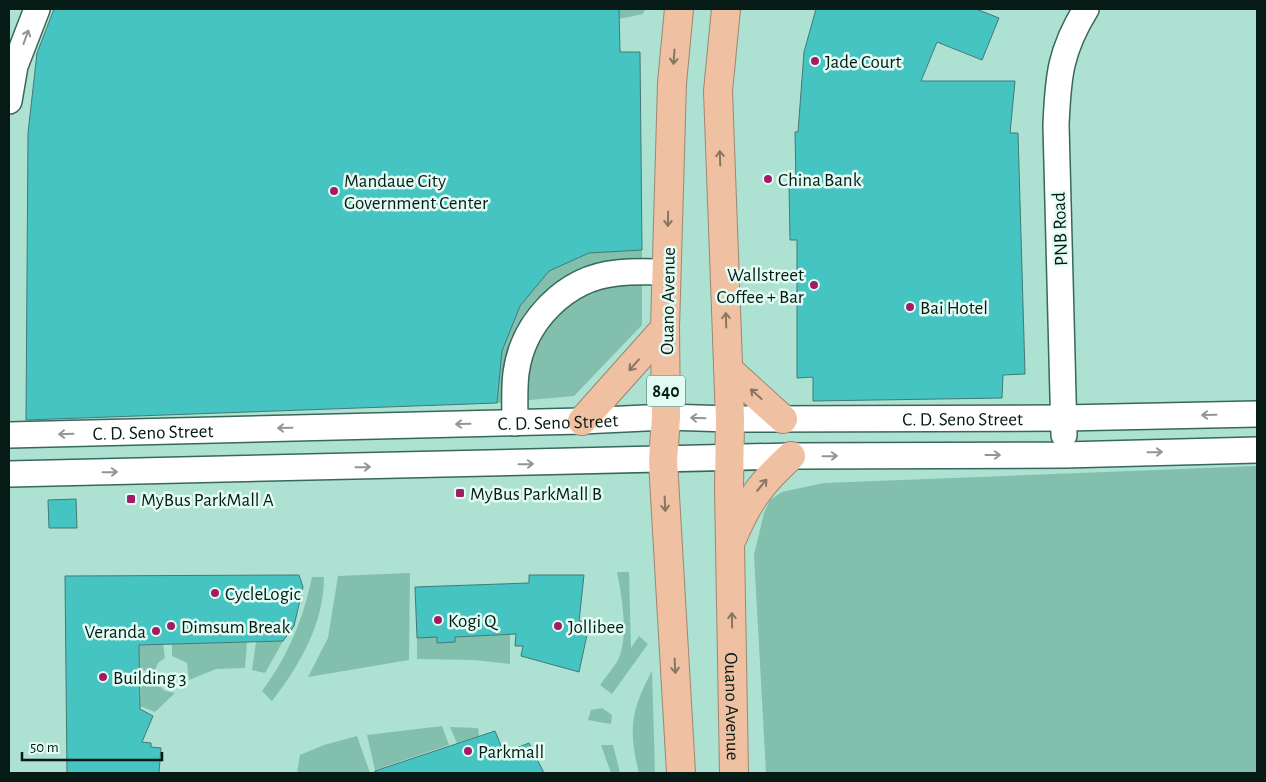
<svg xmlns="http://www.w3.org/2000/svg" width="1266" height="782" font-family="'Alegreya Sans',sans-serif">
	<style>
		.green { fill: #82bfad }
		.building { fill: #45c4c2; stroke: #437978 }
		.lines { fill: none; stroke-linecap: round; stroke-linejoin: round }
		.minor-casing { stroke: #37685b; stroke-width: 28 }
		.highway-casing { stroke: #9e8671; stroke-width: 30 }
		.minor { stroke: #fff; stroke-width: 25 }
		.highway { stroke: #f0c0a2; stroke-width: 28 }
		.oneway { stroke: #8f9896 }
		.oneway2 { stroke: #877663 }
		.poi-dot { fill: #a41b65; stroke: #e2fcf4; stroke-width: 2 }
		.labels { text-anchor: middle; stroke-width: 5; stroke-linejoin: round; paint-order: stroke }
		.shield { fill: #e2fcf4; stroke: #485e58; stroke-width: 1 }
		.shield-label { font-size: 18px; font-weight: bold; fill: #061b15 }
		.poi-label { font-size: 19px; fill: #061b15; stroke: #e2fcf4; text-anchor: start }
		.street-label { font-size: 19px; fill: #061b15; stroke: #e2fcf4 }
	</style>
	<rect width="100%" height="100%" fill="#ade1d1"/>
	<path class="green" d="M 619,9 L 645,9 L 643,14 L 619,19 Z
		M 642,250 L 642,325 L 574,396 L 497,403 L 502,351 L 520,306 L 549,271 L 589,253 Z
		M 1257,466 L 1257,773 L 766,773 L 754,555 L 764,513 L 770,500 L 782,492 L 824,483 Z
		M 617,572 L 629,572 L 631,648 L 639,636 L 648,644 L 612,694 L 600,685 C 605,677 613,669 618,660 C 629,637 622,597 617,572 Z
		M 410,573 L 409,660 L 308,677 L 328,638 L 338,576 Z
		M 312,577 L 324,577 C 324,623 300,665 272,701 L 262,691 C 288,656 303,620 312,577 Z
		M 510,634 L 510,664 L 474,660 L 417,659 L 417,638 L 437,637 L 438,643 L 455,642 L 455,637 Z
		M 283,641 L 265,673 L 252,670 L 256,642 Z
		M 247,642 L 245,668 L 216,669 L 189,680 L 187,663 L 172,656 L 172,644 Z
		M 163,644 L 165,658 L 158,663 L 155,670 L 140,671 L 139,645 Z
		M 652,671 L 655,773 L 639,773 C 628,730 631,710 652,671 Z
		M 154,680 L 165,691 L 175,693 L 155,712 L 140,706 L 141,684 Z
		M 602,708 L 612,715 L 611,724 L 588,720 L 591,710 Z
		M 442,726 L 449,745 L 375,770 L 367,735 Z
		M 450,727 L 478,728 L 479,736 L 457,743 Z
		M 357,736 L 370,773 L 297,773 L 300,755 L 324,745 Z
		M 601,745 L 613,745 L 620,773 L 611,773 Z"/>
	<path class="building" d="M 54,9 L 619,9 L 620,52 L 640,52 L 642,250 L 589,253 L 549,271 L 520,306 L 502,351 L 497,403 L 26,420 L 28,133 L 37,53 Z
		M 816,9 L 976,9 L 999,18 L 982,60 L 937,42 L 921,81 L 1015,81 L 1010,133 L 1018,133 L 1025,374 L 1003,375 L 1002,398 L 813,401 L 813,377 L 797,378 L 797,240 L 790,240 L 789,183 L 796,183 L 795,132 L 798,132 L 804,52 Z
		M 76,499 L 77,528 L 49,528 L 48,500 Z
		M 299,575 L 303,587 L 294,626 L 283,641 L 139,645 L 140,709 L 153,716 L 142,742 L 151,743 L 151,747 L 161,748 L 159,773 L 67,773 L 65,576 Z
		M 529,575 L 584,575 L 579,621 L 590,621 L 579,672 L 521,656 L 523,646 L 515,646 L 516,634 L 455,637 L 455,642 L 437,643 L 437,637 L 417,638 L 415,587 L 529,583 Z
		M 495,731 L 504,753 L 529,743 L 544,773 L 375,773 L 375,771 Z"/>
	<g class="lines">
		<g class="minor-casing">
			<g id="minor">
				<path d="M 9,101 L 15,66 L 37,9"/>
				<path d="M 515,423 C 515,406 514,389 516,373 C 523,322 565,278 617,273 C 634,271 650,272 667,272"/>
				<path id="s1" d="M 9,435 L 582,421 L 666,417 L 730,419 L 1064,418 L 1257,414"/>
				<path d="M 1064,435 L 1056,125 C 1058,77 1060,51 1086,9"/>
				<path d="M 9,474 L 791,456 L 1064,455 L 1257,450"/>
			</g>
		</g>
		<g class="highway-casing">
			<g id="highway">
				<path d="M 679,9 L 672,83 L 665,328 L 666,417 L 663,461 L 681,773"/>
				<path id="s2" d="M 726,9 L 718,91 L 730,419 L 729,488 L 734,773"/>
				<path d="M 728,369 L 783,419"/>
				<path d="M 582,421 L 665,328"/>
				<path d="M 733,537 C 748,501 762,482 791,456"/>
			</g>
		</g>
		<use href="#minor" class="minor"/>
		<use href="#highway" class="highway"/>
	</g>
	<defs><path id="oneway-shaft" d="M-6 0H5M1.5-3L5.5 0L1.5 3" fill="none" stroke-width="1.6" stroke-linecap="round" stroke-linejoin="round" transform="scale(1.25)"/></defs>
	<g class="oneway">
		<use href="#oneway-shaft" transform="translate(26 37) rotate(-70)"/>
		<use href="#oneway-shaft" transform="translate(1209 415) rotate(179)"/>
		<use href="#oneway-shaft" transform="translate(698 418) rotate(-178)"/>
		<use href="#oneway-shaft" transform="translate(463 424) rotate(179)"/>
		<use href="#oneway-shaft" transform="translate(285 428) rotate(179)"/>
		<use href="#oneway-shaft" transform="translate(66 434) rotate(178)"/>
		<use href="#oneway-shaft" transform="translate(1155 452) rotate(-1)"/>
		<use href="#oneway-shaft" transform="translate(993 455)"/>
		<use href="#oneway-shaft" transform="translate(830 456) rotate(-1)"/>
		<use href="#oneway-shaft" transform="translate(526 464) rotate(-1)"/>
		<use href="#oneway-shaft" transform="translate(363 467) rotate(-1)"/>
		<use href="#oneway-shaft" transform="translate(110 472) rotate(-1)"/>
	</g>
	<g class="oneway2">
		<use href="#oneway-shaft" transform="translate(674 57) rotate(94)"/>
		<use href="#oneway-shaft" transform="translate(720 158) rotate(-92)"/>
		<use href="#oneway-shaft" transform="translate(668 219) rotate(91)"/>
		<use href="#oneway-shaft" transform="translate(726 320) rotate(-92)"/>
		<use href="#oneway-shaft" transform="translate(634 365) rotate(131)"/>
		<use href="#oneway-shaft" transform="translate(756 394) rotate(-138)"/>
		<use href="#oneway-shaft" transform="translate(762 485) rotate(-50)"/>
		<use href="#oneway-shaft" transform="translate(665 504) rotate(87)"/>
		<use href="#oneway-shaft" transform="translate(732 620) rotate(-91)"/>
		<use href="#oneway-shaft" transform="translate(675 666) rotate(87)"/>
	</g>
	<g class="poi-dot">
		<circle cx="815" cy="61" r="5"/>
		<circle cx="768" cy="179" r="5"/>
		<circle cx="334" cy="191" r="5"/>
		<circle cx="814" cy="285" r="5"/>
		<circle cx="910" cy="307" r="5"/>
		<rect x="455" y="488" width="10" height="10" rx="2.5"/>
		<rect x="126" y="494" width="10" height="10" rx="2.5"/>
		<circle cx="215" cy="593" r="5"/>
		<circle cx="438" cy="620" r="5"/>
		<circle cx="171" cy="626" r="5"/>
		<circle cx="558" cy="626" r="5"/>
		<circle cx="156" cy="631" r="5"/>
		<circle cx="103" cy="677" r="5"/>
		<circle cx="468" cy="751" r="5"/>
	</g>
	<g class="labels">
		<rect class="shield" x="647" y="375.5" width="38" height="31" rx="4"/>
		<g class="shield-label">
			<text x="666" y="397">840</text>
		</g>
		<g class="poi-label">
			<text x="825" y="68">Jade Court</text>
			<text x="778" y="186">China Bank</text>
			<text x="344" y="187">Mandaue City<tspan x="344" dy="22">Government Center</tspan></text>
			<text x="804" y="281" text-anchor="end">Wallstreet<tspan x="804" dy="22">Coffee + Bar</tspan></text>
			<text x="920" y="314">Bai Hotel</text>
			<text x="470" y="500">MyBus ParkMall B</text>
			<text x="141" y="506">MyBus ParkMall A</text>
			<text x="225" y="600">CycleLogic</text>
			<text x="448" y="627">Kogi Q</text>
			<text x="181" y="633">Dimsum Break</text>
			<text x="568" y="633">Jollibee</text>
			<text x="146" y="638" text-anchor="end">Veranda</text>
			<text x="113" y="684">Building 3</text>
			<text x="478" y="758">Parkmall</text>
		</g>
		<g class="street-label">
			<text transform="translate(1059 229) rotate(-92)" y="7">PNB Road</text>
			<text transform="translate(667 301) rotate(-89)" y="7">Ouano Avenue</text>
			<text dy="7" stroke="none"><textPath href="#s1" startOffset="954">C. D. Seno Street</textPath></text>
			<text dy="7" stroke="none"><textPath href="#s1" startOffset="549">C. D. Seno Street</textPath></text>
			<text dy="7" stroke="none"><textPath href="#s1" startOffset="144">C. D. Seno Street</textPath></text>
			<text dy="7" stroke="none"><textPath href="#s2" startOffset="698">Ouano Avenue</textPath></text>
		</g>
	</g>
	<rect width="1266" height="782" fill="none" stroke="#061b15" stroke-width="20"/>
	<path d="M22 752v8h140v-8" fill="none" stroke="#061b15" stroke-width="2.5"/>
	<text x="30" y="752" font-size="15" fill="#061b15" stroke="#e2fcf4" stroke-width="4" paint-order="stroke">50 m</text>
</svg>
